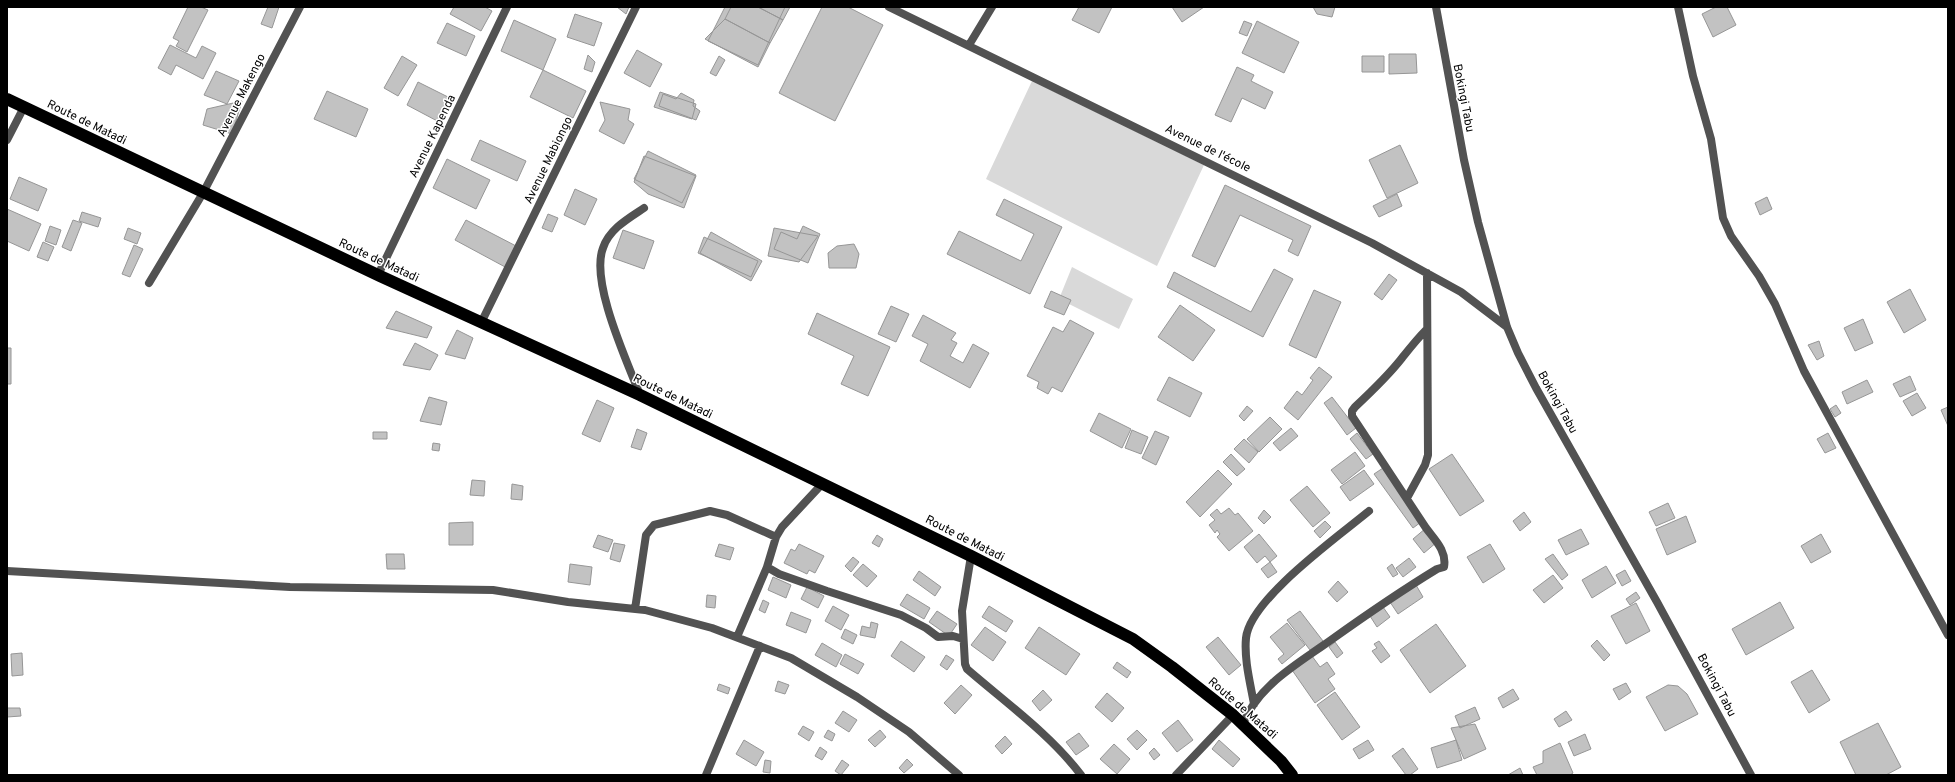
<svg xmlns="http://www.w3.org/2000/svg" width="1955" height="782" font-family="Overpass,sans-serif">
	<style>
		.green { fill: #d9d9d9 }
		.building { fill: #c2c2c2; stroke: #969696 }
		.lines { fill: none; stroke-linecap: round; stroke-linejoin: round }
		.street { stroke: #525252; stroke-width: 8 }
		.highway { stroke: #000; stroke-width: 12 }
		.labels { text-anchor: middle; stroke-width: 3; stroke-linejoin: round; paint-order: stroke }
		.street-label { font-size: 12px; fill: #000; stroke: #fff }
	</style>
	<rect width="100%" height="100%" fill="#fff"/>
	<path class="green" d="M 1032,81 L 1204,165 L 1157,266 L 986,179 Z
		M 1072,267 L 1133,299 L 1119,329 L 1059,299 Z"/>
	<path class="building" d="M 188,7 L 201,7 L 208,10 L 187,52 L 176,46 L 179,41 L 173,38 Z
		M 268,7 L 279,7 L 272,28 L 261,24 Z
		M 454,7 L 485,7 L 492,11 L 481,31 L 450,14 Z
		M 617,7 L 629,7 L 626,14 Z
		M 725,7 L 785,7 L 758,65 L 708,41 Z
		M 731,7 L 758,7 L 783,20 L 770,43 L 725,19 Z
		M 758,7 L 790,7 L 783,20 Z
		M 822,7 L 848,7 L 883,25 L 835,121 L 779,93 Z
		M 1079,7 L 1112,7 L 1099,33 L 1072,20 Z
		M 1172,7 L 1204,7 L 1182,22 Z
		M 1313,7 L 1335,7 L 1332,17 L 1317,14 Z
		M 1716,7 L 1727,7 L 1736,25 L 1713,37 L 1702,14 Z
		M 575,14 L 602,23 L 594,46 L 567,37 Z
		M 725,19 L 770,43 L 758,67 L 705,39 Z
		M 514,20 L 556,39 L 543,70 L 501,51 Z
		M 1244,21 L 1252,24 L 1247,36 L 1239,33 Z
		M 1257,21 L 1299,42 L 1284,73 L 1242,53 Z
		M 447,23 L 475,36 L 466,56 L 437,43 Z
		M 170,45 L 196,58 L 202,46 L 216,53 L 203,79 L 176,65 L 171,75 L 158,68 Z
		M 637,50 L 662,64 L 650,87 L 624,73 Z
		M 1389,54 L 1416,54 L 1417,73 L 1389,74 Z
		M 588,55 L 595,62 L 592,72 L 584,69 Z
		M 402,56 L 417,65 L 398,96 L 384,88 Z
		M 719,56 L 725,60 L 716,76 L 710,73 Z
		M 1362,56 L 1384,56 L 1384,72 L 1362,72 Z
		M 1237,67 L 1254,75 L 1251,81 L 1273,92 L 1265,109 L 1242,98 L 1231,122 L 1215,115 Z
		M 543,70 L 586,91 L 573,118 L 530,97 Z
		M 216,71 L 239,81 L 227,104 L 204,95 Z
		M 418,82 L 452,99 L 441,123 L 407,105 Z
		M 327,91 L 368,109 L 356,137 L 314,119 Z
		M 660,92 L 696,104 L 692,119 L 654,107 Z
		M 681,93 L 694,100 L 693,106 L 700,111 L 696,120 L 659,106 L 663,94 L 676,99 Z
		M 242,101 L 232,134 L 203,125 L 207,109 Z
		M 600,102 L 630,109 L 628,120 L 634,124 L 624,144 L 599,131 L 605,120 Z
		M 480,140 L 526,161 L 517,181 L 471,160 Z
		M 1400,145 L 1418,183 L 1387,198 L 1369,160 Z
		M 648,151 L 696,175 L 682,203 L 634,179 Z
		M 644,156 L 696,176 L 684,208 L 648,194 L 634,182 Z
		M 447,159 L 490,180 L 476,209 L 433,188 Z
		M 19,177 L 47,189 L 38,211 L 10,199 Z
		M 1225,185 L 1311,226 L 1298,256 L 1288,251 L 1293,240 L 1240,215 L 1215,267 L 1192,256 Z
		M 575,189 L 597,199 L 585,225 L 564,215 Z
		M 1397,194 L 1402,206 L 1379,217 L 1373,206 Z
		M 1767,197 L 1772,209 L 1760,215 L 1755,203 Z
		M 1004,199 L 1062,227 L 1030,294 L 947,254 L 959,231 L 1021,261 L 1034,234 L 996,215 Z
		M 7,209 L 41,224 L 29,251 L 7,241 Z
		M 82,212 L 101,218 L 98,227 L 79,221 Z
		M 548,214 L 558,218 L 552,232 L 542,228 Z
		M 73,220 L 82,223 L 71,251 L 62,247 Z
		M 466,220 L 518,247 L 507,268 L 455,240 Z
		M 50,226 L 61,230 L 56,245 L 45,241 Z
		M 803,226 L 820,234 L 808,263 L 774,249 L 781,232 L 797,239 Z
		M 128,228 L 141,233 L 137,244 L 124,239 Z
		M 774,228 L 818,236 L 799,262 L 768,256 Z
		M 623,230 L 654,241 L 644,269 L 613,258 Z
		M 711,232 L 762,261 L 751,281 L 700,253 Z
		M 704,237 L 758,261 L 751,277 L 698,253 Z
		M 43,242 L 54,247 L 48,261 L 37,257 Z
		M 854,244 L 859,254 L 856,268 L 829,268 L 828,253 L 837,246 Z
		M 134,245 L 143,249 L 130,277 L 122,274 Z
		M 1274,269 L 1293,279 L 1263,337 L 1167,287 L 1174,272 L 1251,312 Z
		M 1389,274 L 1397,280 L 1382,300 L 1374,294 Z
		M 1910,289 L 1926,320 L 1904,333 L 1887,302 Z
		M 1314,290 L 1341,302 L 1316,358 L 1289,345 Z
		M 1051,291 L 1071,300 L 1064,315 L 1044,307 Z
		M 1180,305 L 1215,330 L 1193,361 L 1158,337 Z
		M 891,306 L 909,314 L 896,342 L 878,334 Z
		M 396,311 L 432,327 L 427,338 L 386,328 Z
		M 817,313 L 890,347 L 868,396 L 841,384 L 854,356 L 808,334 Z
		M 923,315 L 956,333 L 951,340 L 957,343 L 950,356 L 963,363 L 973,344 L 989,353 L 970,388 L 920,361 L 928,344 L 912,336 Z
		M 1863,319 L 1873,343 L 1855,351 L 1844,328 Z
		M 1070,320 L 1094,333 L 1062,392 L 1052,387 L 1048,394 L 1037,388 L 1039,382 L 1027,376 L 1053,327 L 1063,332 Z
		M 457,330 L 473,338 L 465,359 L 445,354 Z
		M 1819,341 L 1824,356 L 1817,360 L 1808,345 Z
		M 415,343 L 438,355 L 430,370 L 403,365 Z
		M 7,348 L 11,348 L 11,384 L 7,384 Z
		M 1319,367 L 1332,377 L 1298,420 L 1284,408 L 1297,391 L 1302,395 L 1313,380 L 1310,378 Z
		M 1910,376 L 1916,390 L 1900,397 L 1893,384 Z
		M 1169,377 L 1202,393 L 1190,417 L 1157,400 Z
		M 1867,380 L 1873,392 L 1847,404 L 1842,392 Z
		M 1917,393 L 1926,408 L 1912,416 L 1903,401 Z
		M 429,397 L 447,402 L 441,425 L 420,421 Z
		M 1332,397 L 1356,428 L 1347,435 L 1324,403 Z
		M 597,400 L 614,408 L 600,442 L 582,434 Z
		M 1836,405 L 1841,413 L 1835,417 L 1830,409 Z
		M 1247,406 L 1253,411 L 1244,421 L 1239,416 Z
		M 1948,407 L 1948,426 L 1941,410 Z
		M 1099,413 L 1131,429 L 1122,448 L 1090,431 Z
		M 1270,417 L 1282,429 L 1259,452 L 1247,439 Z
		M 1291,428 L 1298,436 L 1280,451 L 1273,443 Z
		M 637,429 L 647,433 L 641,450 L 631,447 Z
		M 1132,430 L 1148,437 L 1141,454 L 1125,448 Z
		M 1155,431 L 1169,437 L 1156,465 L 1142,458 Z
		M 373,432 L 387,432 L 387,439 L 373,439 Z
		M 1357,433 L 1373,454 L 1366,459 L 1350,439 Z
		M 1828,433 L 1836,448 L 1825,453 L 1817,439 Z
		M 1244,439 L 1258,452 L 1249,463 L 1234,449 Z
		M 433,443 L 440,444 L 439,451 L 432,450 Z
		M 1355,452 L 1365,466 L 1342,484 L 1331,470 Z
		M 1231,454 L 1245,469 L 1237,476 L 1223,462 Z
		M 1452,454 L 1484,501 L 1460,516 L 1429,469 Z
		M 1383,468 L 1421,522 L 1413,528 L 1374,474 Z
		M 1218,470 L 1232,484 L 1200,517 L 1186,502 Z
		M 1364,470 L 1374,484 L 1350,501 L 1340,487 Z
		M 472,480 L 485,481 L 484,496 L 470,495 Z
		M 512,484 L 523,486 L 522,500 L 511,499 Z
		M 1307,486 L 1330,513 L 1313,527 L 1290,500 Z
		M 1668,503 L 1675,518 L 1656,526 L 1649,512 Z
		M 1229,508 L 1235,515 L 1238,513 L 1253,531 L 1229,551 L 1217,537 L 1220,534 L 1217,530 L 1215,533 L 1209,525 L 1215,520 L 1210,515 L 1217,509 L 1221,514 Z
		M 1264,510 L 1271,517 L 1264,524 L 1258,518 Z
		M 1524,512 L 1531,522 L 1520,531 L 1513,521 Z
		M 1686,516 L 1696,542 L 1667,555 L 1656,529 Z
		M 1325,521 L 1331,527 L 1320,538 L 1314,531 Z
		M 473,522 L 473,545 L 449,545 L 449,523 Z
		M 1426,528 L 1437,542 L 1424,553 L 1413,539 Z
		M 1581,529 L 1589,544 L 1566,555 L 1558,540 Z
		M 1259,534 L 1277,556 L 1270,562 L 1265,556 L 1257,563 L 1244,547 Z
		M 1821,534 L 1831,552 L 1811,563 L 1801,546 Z
		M 598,535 L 613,540 L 608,552 L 593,547 Z
		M 877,535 L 883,539 L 879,547 L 872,543 Z
		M 614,543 L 625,545 L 620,562 L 610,559 Z
		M 719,544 L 734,548 L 730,560 L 715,556 Z
		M 799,544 L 824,556 L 815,573 L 809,570 L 807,574 L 784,563 L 791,549 L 795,551 Z
		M 1490,544 L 1505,569 L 1483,583 L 1467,557 Z
		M 386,554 L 404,554 L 405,569 L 387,569 Z
		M 1553,554 L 1568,575 L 1562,580 L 1545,559 Z
		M 853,557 L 859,562 L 851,572 L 845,566 Z
		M 1409,558 L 1416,567 L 1403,577 L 1396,568 Z
		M 1270,562 L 1277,572 L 1268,578 L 1261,569 Z
		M 570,564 L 592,567 L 590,585 L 568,582 Z
		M 863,564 L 877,576 L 867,587 L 853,575 Z
		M 1392,564 L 1398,574 L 1393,577 L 1387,568 Z
		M 1606,566 L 1616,583 L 1592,598 L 1582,580 Z
		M 1625,570 L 1631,581 L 1622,586 L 1616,575 Z
		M 919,571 L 941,587 L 935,596 L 913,580 Z
		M 1553,575 L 1563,588 L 1544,603 L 1533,590 Z
		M 773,577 L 791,585 L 786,598 L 768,590 Z
		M 1338,581 L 1348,592 L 1337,602 L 1328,592 Z
		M 1416,585 L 1423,597 L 1398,614 L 1390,602 Z
		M 807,587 L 824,596 L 818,608 L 801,599 Z
		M 1636,592 L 1640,598 L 1630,605 L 1626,599 Z
		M 907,594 L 930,608 L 924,619 L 900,605 Z
		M 707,595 L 716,596 L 715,608 L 706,607 Z
		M 763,600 L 769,603 L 765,613 L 759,610 Z
		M 1780,602 L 1794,628 L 1746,655 L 1732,629 Z
		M 1636,603 L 1650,631 L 1626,644 L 1611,616 Z
		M 833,606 L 849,615 L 841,630 L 825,621 Z
		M 989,606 L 1013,621 L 1006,632 L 982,617 Z
		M 1383,607 L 1390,617 L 1377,627 L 1370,616 Z
		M 937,611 L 957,624 L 949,636 L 929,622 Z
		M 1300,611 L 1323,641 L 1310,650 L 1287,620 Z
		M 791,612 L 811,620 L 806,633 L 786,625 Z
		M 871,622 L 878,624 L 875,638 L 860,635 L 862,626 L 870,628 Z
		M 1287,623 L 1305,645 L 1282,664 L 1278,659 L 1284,654 L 1270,637 Z
		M 1436,624 L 1466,666 L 1430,693 L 1400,650 Z
		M 985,627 L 1006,642 L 993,661 L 971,645 Z
		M 1039,627 L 1080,654 L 1066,675 L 1025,648 Z
		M 845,629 L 857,635 L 853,644 L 841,638 Z
		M 1218,637 L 1241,665 L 1229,675 L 1206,647 Z
		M 1597,640 L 1610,655 L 1604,661 L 1591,646 Z
		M 901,641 L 925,657 L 914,672 L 891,656 Z
		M 1379,641 L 1390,656 L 1381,663 L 1372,651 L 1377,648 L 1374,644 Z
		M 1335,642 L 1343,653 L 1337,658 L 1329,647 Z
		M 822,643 L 842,655 L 836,667 L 815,655 Z
		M 22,653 L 23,675 L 12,676 L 11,654 Z
		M 845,654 L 864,664 L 858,674 L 840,664 Z
		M 946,655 L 954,660 L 947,670 L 940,665 Z
		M 1312,656 L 1320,667 L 1327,662 L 1335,674 L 1328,679 L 1335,689 L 1315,703 L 1292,670 Z
		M 1117,662 L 1131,672 L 1127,678 L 1113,668 Z
		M 1812,670 L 1830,700 L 1809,713 L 1791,682 Z
		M 778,681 L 789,685 L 785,694 L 775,691 Z
		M 1626,683 L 1631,692 L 1619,700 L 1613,689 Z
		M 719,684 L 730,688 L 728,694 L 717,690 Z
		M 961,685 L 972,695 L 955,714 L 944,703 Z
		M 1668,685 L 1678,686 L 1687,694 L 1698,714 L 1665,731 L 1646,697 Z
		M 1513,689 L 1519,699 L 1503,708 L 1498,698 Z
		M 1043,690 L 1052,700 L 1040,711 L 1032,701 Z
		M 1335,692 L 1360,727 L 1342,740 L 1317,705 Z
		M 1107,693 L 1124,708 L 1112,722 L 1095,707 Z
		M 1475,707 L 1480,719 L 1460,728 L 1455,716 Z
		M 7,708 L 20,708 L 21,716 L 7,717 Z
		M 843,711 L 857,720 L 849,732 L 835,723 Z
		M 1566,711 L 1572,720 L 1559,727 L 1554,719 Z
		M 1178,720 L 1193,740 L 1177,752 L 1162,733 Z
		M 1878,723 L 1901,767 L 1886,775 L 1856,775 L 1840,742 Z
		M 1475,724 L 1486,749 L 1464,759 L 1451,728 Z
		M 803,726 L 814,732 L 809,741 L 798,734 Z
		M 828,730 L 835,734 L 832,741 L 824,737 Z
		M 880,730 L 886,737 L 875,747 L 868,740 Z
		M 1137,730 L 1147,740 L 1137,750 L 1127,739 Z
		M 1079,733 L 1089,746 L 1076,755 L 1066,742 Z
		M 1585,734 L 1591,749 L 1574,756 L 1568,742 Z
		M 1005,736 L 1012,744 L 1002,754 L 995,746 Z
		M 744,740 L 764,752 L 756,766 L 736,754 Z
		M 1219,740 L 1240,759 L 1233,767 L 1212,749 Z
		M 1368,740 L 1374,750 L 1359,759 L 1353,749 Z
		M 1456,740 L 1462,760 L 1437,768 L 1431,748 Z
		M 1560,743 L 1573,773 L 1570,775 L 1537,775 L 1533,767 L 1543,763 L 1543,751 Z
		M 1114,744 L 1130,759 L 1117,774 L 1100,759 Z
		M 820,747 L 827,752 L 822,760 L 815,756 Z
		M 1154,748 L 1160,755 L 1154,760 L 1149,753 Z
		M 1403,748 L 1418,769 L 1410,775 L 1406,775 L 1392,756 Z
		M 907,759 L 913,765 L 904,773 L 899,768 Z
		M 765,760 L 771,761 L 770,773 L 763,772 Z
		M 842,760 L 849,765 L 841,775 L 835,771 Z
		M 1520,768 L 1523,775 L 1508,775 Z"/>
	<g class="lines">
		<path class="street" d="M 889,7 L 1372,243 L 1461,292 L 1507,327
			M 1436,7 L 1464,160 L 1478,222 L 1507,327 L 1518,353 L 1536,388 L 1657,602 L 1751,775
			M 1678,7 L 1693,76 L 1711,139 L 1723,218 L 1731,236 L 1759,276 L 1775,304 L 1804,371 L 1948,635
			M 969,45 L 992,7
			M 7,140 L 24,107
			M 378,275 L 507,7
			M 149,283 L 203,193 L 300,7
			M 481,323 L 636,7
			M 640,395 C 627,361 590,282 603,248 C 609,229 629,218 644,208
			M 823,483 L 782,527 L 776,537 L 767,567 L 779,574 L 827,591 L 901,615 L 926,628 L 938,637 L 953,636 L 963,639
			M 1407,498 L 1425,465 L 1428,455 L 1427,273
			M 971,556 L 962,611 L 965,664 L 967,669 C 1005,702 1051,735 1081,775
			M 7,571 L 290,587 L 493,590 L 568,602 L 645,610 L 712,628 L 791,658 L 857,697 L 909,732 L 959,775
			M 635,609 L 646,535 L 654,525 L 710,511 L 727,515 L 776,537
			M 737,637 L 767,567
			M 1254,704 C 1250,682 1244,659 1246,638 C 1250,599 1339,536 1369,511
			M 1243,724 C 1258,685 1299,663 1331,640 C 1366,615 1401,591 1437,569 L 1444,567 C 1447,551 1435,540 1426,528 L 1352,416 L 1352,411 L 1355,407 C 1371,392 1388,376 1402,358 C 1410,348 1417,339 1426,330
			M 706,775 L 760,646
			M 1176,775 L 1233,715"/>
		<path class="highway" d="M 7,99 L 380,276 L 640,395 L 971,556 L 1133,639 L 1172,667 L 1233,715 L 1281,761 L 1292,775"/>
	</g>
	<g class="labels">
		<g class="street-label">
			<text transform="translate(241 95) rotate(-63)" y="4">Avenue Makengo</text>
			<text transform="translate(1464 98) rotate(79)" y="4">Bokingi Tabu</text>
			<text transform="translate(87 122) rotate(26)" y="4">Route de Matadi</text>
			<text transform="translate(432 136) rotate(-64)" y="4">Avenue Kapenda</text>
			<text transform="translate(1208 148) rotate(26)" y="4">Avenue de l'école</text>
			<text transform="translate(548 160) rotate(-64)" y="4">Avenue Mabiongo</text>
			<text transform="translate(379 260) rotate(25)" y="4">Route de Matadi</text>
			<text transform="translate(673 396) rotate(26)" y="4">Route de Matadi</text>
			<text transform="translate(1558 402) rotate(61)" y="4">Bokingi Tabu</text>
			<text transform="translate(965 538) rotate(27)" y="4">Route de Matadi</text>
			<text transform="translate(1717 685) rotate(62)" y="4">Bokingi Tabu</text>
			<text transform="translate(1243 708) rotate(41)" y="4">Route de Matadi</text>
		</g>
	</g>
	<rect width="1955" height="782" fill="none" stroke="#000000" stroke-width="16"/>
</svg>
